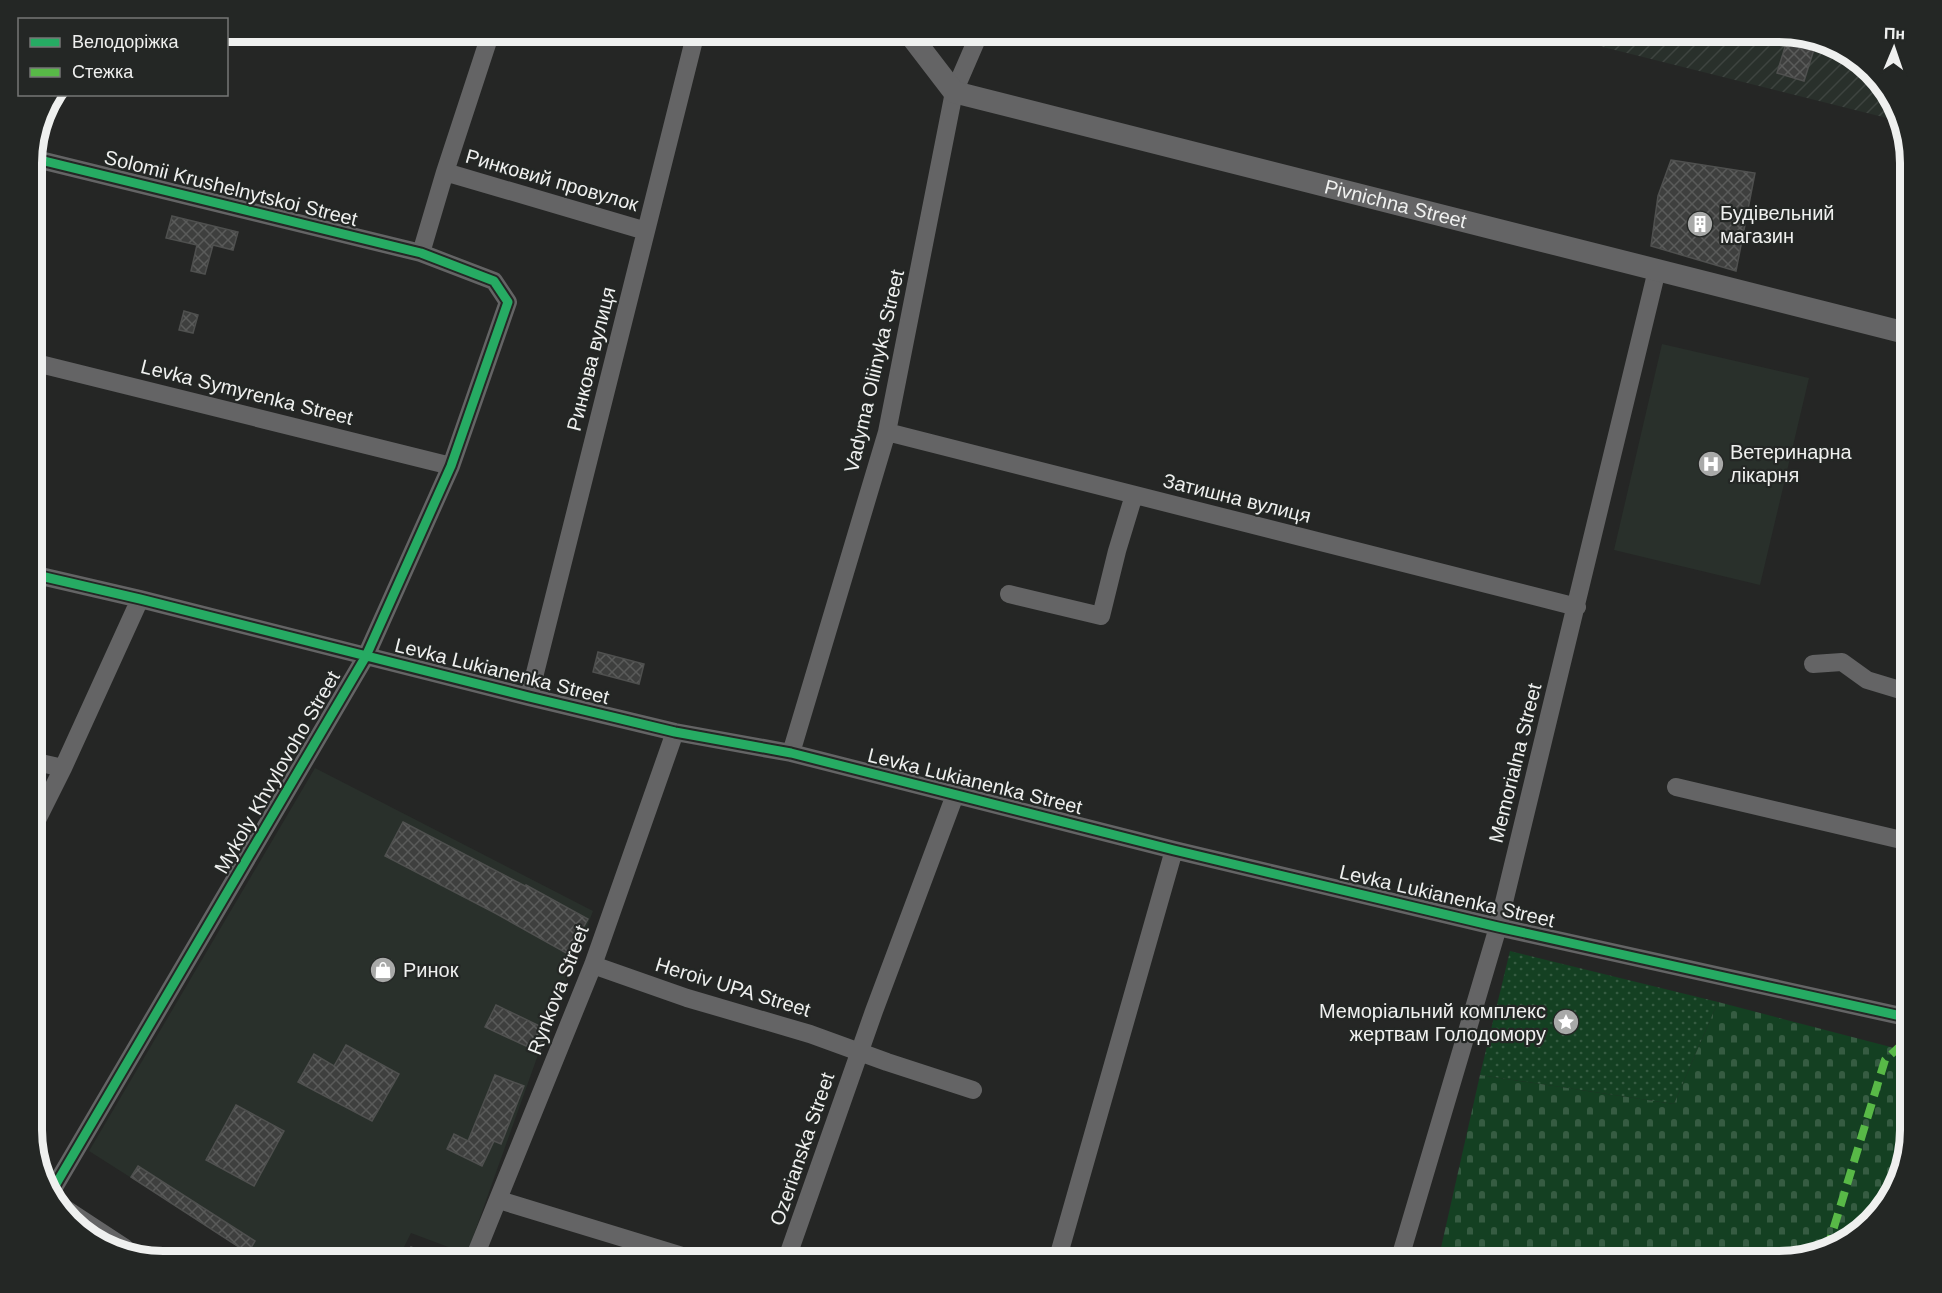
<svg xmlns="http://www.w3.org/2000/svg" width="1942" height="1293" font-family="Arial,sans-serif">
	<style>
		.built { fill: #29302b }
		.industrial { fill: url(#industrial-furrows) }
		.grass { fill: url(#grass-dots) }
		.cemetery { fill: url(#cemetery-stones) }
		.building { fill: url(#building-cross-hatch); stroke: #4f504f; stroke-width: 1.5 }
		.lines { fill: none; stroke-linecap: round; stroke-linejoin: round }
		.minor { stroke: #646465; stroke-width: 18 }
		.tertiary { stroke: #646465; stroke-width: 22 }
		.quiet { stroke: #58b947; stroke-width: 8; stroke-dasharray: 15 8; stroke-linecap: butt }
		.cycleway-casing { stroke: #242725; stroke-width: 13 }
		.cycleway { stroke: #26ab63; stroke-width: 9 }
		.labels { text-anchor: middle; stroke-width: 4.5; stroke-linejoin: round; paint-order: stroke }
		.street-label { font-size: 20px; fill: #eff0ef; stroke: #242725 }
		.poi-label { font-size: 20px; fill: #eff0ef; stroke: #242725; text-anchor: start }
		.rim { fill: none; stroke: #eff0ef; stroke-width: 8 }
	</style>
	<defs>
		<pattern id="industrial-furrows" width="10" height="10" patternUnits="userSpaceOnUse" patternTransform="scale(1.5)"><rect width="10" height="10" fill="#29302b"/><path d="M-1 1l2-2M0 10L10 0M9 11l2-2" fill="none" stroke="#3e4440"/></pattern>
		<pattern id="grass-dots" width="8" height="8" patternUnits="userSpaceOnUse" patternTransform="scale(1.5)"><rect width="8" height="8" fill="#144022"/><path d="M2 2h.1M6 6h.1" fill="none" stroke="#365c42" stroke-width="1.8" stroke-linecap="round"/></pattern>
		<pattern id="cemetery-stones" width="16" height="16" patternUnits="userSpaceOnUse" patternTransform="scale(1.5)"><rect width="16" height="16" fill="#144022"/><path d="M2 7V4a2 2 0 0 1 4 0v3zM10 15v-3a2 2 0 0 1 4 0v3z" fill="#365c42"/></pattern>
		<pattern id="building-cross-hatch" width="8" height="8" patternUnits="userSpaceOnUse" patternTransform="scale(1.5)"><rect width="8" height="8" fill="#3e3f3e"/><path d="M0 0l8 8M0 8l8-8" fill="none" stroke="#5a5b5a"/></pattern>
	</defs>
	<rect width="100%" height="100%" fill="#252625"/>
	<path class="built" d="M 1662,344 L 1809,378 L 1760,585 L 1614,550 Z
		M 315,768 L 593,911 L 539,1052 L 467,1254 L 411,1233 L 397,1261 L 276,1261 L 267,1257 L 262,1261 L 89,1151 Z"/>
	<path class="industrial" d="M 1543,32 L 1779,32 L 1852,54 L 1893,98 L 1899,121 Z"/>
	<path class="grass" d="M 1510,951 L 1718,1002 L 1674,1104 L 1480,1075 Z"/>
	<path class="cemetery" d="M 1718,1002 L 1910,1052 L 1910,1130 L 1888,1203 L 1838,1248 L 1779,1261 L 1438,1261 L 1480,1075 L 1674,1104 Z"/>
	<path class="building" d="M 1789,34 L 1816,43 L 1804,81 L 1777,73 Z
		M 1671,160 L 1755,173 L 1736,271 L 1651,246 L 1658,196 Z
		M 172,216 L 238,232 L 233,250 L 213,245 L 205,274 L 191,271 L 197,245 L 166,238 Z
		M 184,311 L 198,315 L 193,333 L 179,330 Z
		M 598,652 L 644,664 L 639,684 L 593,672 Z
		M 403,822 L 525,886 L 526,885 L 588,919 L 568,954 L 495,913 L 385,856 Z
		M 496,1005 L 548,1030 L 539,1052 L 485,1027 Z
		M 346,1045 L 399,1074 L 372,1121 L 298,1082 L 314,1054 L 334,1066 Z
		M 495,1075 L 524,1086 L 501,1144 L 494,1141 L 482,1166 L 447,1149 L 454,1134 L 468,1141 Z
		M 236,1105 L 284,1131 L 254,1186 L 206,1160 Z
		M 138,1166 L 255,1241 L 248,1253 L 131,1177 Z
		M 411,1247 L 445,1261 L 445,1262 L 406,1262 Z"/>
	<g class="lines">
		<path class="minor" d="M 356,32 L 365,34
			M 32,158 L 421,253 L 494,281 L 508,302 L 451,466 L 366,656 L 49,1196
			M 445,172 L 646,231
			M 421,253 L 445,172 L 491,32
			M 32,362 L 451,466
			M 887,432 L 1577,607
			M 32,574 L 140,599 L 529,697 L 675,732 L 791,753 L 1174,850 L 1498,927 L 1910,1018
			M 1009,594 L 1101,616 L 1117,551 L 1134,495
			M 1813,664 L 1842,662 L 1867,680 L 1910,693
			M 529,697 L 696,32
			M 791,753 L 887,432 L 954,92 L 980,32
			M 32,761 L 63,768
			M 1676,787 L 1910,842
			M 32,830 L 63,768 L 140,599
			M 593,965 L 687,998 L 810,1034 L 887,1062 L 973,1090
			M 499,1200 L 699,1261
			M 473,1261 L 593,965 L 675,732
			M 786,1261 L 874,1011 L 955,795
			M 1057,1261 L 1174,850
			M 1399,1261 L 1498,927 L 1657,270"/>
		<g class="tertiary">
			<path id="s1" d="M 908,32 L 954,92 L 1910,334"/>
			<path d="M 62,1209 L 123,1249"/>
		</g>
		<path class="quiet" d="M 1827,1250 L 1885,1060 L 1910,1037"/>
		<g class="cycleway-casing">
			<path id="cycleway" d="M 32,158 L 421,253 L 494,281 L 508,302 L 451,466 L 366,656 L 49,1196
				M 32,574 L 140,599 L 529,697 L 675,732 L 791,753 L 1174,850 L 1498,927 L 1910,1018"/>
		</g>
		<use href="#cycleway" class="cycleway"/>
	</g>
	<defs>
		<g id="building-disc" transform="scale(1.35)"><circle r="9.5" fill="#a8a9a8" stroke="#242725"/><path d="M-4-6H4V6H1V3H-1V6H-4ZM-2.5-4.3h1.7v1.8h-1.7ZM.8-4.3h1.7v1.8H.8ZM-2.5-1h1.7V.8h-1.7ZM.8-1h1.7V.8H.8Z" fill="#fff"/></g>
		<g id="hospital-disc" transform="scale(1.35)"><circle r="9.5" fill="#a8a9a8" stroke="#242725"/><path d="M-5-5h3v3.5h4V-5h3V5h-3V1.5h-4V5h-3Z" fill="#fff"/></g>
		<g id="shop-disc" transform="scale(1.35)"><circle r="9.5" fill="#a8a9a8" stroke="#242725"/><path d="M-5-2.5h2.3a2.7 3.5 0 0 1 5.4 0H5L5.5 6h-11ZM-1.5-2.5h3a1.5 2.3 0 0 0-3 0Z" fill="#fff"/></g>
		<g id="sight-disc" transform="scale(1.35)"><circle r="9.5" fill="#a8a9a8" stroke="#242725"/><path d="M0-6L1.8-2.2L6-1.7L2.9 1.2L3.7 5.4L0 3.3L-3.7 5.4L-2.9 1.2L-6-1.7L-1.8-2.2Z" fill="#fff"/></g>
	</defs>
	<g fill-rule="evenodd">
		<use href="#building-disc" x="1700" y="224"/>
		<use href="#hospital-disc" x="1711" y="464"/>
		<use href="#shop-disc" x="383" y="970"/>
		<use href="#sight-disc" x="1566" y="1022"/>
	</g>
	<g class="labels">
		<g class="street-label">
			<text transform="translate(552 180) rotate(16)" y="7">Ринковий провулок</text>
			<text transform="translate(231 188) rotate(14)" y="7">Solomii Krushelnytskoi Street</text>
			<text dy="7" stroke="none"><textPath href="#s1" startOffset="531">Pivnichna Street</textPath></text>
			<text transform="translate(591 359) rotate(-76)" y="7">Ринкова вулиця</text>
			<text transform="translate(874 371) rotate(-77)" y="7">Vadyma Oliinyka Street</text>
			<text transform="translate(247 392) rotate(14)" y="7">Levka Symyrenka Street</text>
			<text transform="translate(1237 498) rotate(14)" y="7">Затишна вулиця</text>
			<text transform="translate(502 671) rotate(14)" y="7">Levka Lukianenka Street</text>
			<text transform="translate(1515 763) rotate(-76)" y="7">Memorialna Street</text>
			<text transform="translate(277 772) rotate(-60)" y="7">Mykoly Khvylovoho Street</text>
			<text transform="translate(975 781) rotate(14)" y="7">Levka Lukianenka Street</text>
			<text transform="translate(1447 896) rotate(13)" y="7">Levka Lukianenka Street</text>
			<text transform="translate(733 987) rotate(17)" y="7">Heroiv UPA Street</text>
			<text transform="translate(558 990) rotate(-69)" y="7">Rynkova Street</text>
			<text transform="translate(802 1149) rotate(-71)" y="7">Ozerianska Street</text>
		</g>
		<g class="poi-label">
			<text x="1720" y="220">Будівельний<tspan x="1720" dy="23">магазин</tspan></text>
			<text x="1730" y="459">Ветеринарна<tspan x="1730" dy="23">лікарня</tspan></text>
			<text x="403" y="977">Ринок</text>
			<text x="1546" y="1018" text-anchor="end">Меморіальний комплекс<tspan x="1546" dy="23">жертвам Голодомору</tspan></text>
		</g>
	</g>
	<path d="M0 0H1942V1293H0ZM163 42H1779A121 121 0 0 1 1900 163V1130A121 121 0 0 1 1779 1251H163A121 121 0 0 1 42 1130V163A121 121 0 0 1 163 42Z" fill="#242725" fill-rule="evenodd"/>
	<path class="rim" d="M163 42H1779A121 121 0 0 1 1900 163V1130A121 121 0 0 1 1779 1251H163A121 121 0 0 1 42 1130V163A121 121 0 0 1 163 42Z"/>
	<rect x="18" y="18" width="210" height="78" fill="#242725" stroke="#757776" stroke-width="1.5"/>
	<rect x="30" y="38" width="30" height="9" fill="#26ab63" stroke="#757776" stroke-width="1.5"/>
	<text x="72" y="48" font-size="18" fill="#eff0ef">Велодоріжка</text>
	<rect x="30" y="68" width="30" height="9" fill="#58b947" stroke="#757776" stroke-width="1.5"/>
	<text x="72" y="78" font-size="18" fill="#eff0ef">Стежка</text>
	<g transform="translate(1894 48) rotate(2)" stroke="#242725" stroke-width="4.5" paint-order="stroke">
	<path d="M0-4.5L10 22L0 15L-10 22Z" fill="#eff0ef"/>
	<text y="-9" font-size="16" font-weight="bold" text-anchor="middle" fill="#eff0ef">Пн</text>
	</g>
</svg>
